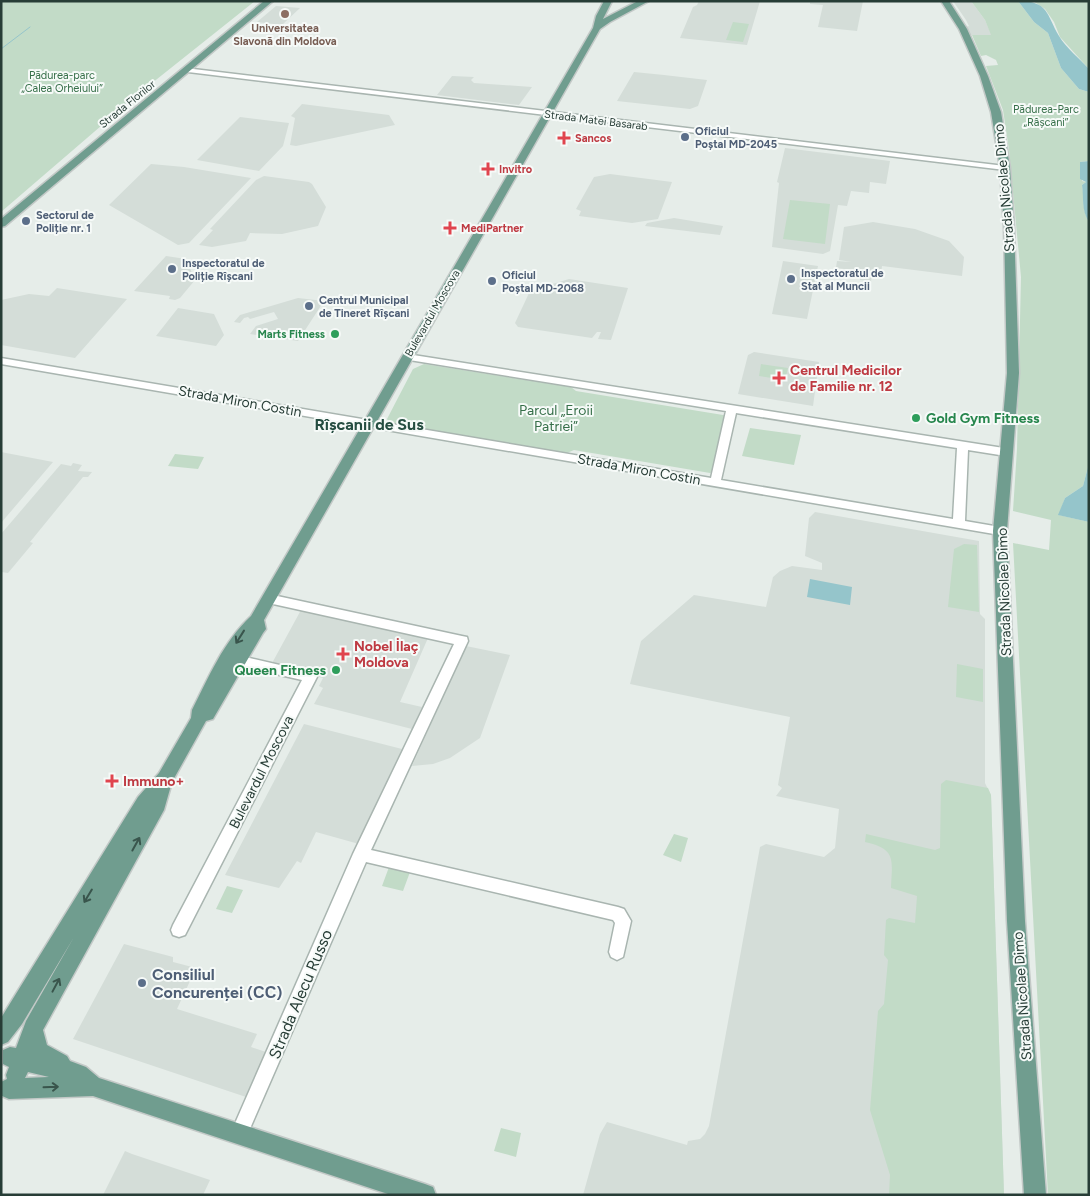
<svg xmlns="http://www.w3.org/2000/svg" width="1090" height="1196" font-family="Figtree,sans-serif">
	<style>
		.built { fill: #d4ddd8 }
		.green { fill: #c2dbc7 }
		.water { fill: #95c5cb }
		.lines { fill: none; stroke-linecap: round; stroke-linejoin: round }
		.stream { stroke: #95c5cb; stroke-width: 1 }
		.minor-casing { stroke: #a9b5b0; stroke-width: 3 }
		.major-casing { stroke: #c3c9c7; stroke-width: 3 }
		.minor { fill: #fff; fill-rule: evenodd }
		.major { fill: #709d8f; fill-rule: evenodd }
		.oneway { stroke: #39554c }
		.education-dot { fill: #8d6e63; stroke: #f6faf8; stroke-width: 2 }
		.service-dot { fill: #5c6f8a; stroke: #f6faf8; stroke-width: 2 }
		.health-dot { fill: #e0444e; stroke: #f6faf8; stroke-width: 2 }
		.leisure-dot { fill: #2e9e5b; stroke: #f6faf8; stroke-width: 2 }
		.labels { text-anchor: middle; stroke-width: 4; stroke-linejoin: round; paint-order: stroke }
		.far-education-label { font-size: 11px; font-weight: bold; fill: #785e54; stroke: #f6faf8 }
		.far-park-label { font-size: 11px; fill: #366f49; stroke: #f6faf8 }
		.far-street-label { font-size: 11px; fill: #273d36; stroke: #f6faf8 }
		.far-service-label { font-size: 11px; font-weight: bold; fill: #4e5e75; stroke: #f6faf8; text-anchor: start }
		.far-health-label { font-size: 11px; font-weight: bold; fill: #be3a42; stroke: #f6faf8; text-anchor: start }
		.far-leisure-label { font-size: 11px; font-weight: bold; fill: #27864d; stroke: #f6faf8; text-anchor: end }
		.street-label { font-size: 14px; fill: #273d36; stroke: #f6faf8 }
		.health-label { font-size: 14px; font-weight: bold; fill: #be3a42; stroke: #f6faf8; text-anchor: start }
		.park-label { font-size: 14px; fill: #366f49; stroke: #f6faf8 }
		.leisure-label { font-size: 14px; font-weight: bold; fill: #27864d; stroke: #f6faf8; text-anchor: start }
		.quarter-label { font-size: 16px; font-weight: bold; fill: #254d41; stroke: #f6faf8 }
		.near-service-label { font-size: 16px; font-weight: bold; fill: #4e5e75; stroke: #f6faf8; text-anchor: start }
		.near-street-label { font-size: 16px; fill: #273d36; stroke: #f6faf8 }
	</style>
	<rect width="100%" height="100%" fill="#e6ede9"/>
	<path class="built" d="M 699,1 L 760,1 L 747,45 L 680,38 L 693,7 L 697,5 Z
		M 810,1 L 863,1 L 857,31 L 818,27 L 823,5 L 810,4 Z
		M 953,1 L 971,1 L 985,20 L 992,36 L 970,35 L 965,27 L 969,26 L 966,20 Z
		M 276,6 L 300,8 L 282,25 L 257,22 Z
		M 634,72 L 664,75 L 707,80 L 698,106 L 690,109 L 617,101 Z
		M 452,76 L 474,77 L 471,80 L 474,83 L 532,87 L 519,105 L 437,95 Z
		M 302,104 L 389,115 L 395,125 L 296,146 L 290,145 L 295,118 L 291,116 Z
		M 240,117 L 289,123 L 283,146 L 259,171 L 197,160 Z
		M 785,148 L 890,161 L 886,184 L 870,182 L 869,193 L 851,191 L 847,206 L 838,205 L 830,251 L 823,254 L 772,247 L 779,183 L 777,182 Z
		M 151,164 L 184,167 L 251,178 L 189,243 L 178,245 L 109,205 Z
		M 610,174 L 672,182 L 658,219 L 632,223 L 579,216 L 581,211 L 576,209 L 594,177 Z
		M 264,176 L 309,182 L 312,184 L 326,207 L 318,226 L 282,234 L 250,233 L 246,241 L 212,247 L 199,245 L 213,230 L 210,229 L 256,180 Z
		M 674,218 L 723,226 L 720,235 L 645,226 L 647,223 Z
		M 873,222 L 915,229 L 949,241 L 964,257 L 962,276 L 882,266 L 881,274 L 872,276 L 871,281 L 860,280 L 860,271 L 836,268 L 837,261 L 852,262 L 839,260 L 844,227 Z
		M 166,256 L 186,259 L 195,280 L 180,298 L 175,300 L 169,299 L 170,296 L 134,291 Z
		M 783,261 L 818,266 L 807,319 L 772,314 Z
		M 569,279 L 628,288 L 611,340 L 598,339 L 601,332 L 597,332 L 592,338 L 518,327 L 515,323 L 530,291 Z
		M 57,288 L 127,299 L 75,358 L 1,345 L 1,300 L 29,294 L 49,296 Z
		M 298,298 L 324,301 L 298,341 L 250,334 L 256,326 L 278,319 L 274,312 L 250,319 L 248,317 L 244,318 L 240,323 L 234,322 L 240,315 Z
		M 178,308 L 214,314 L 224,335 L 216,346 L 156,336 Z
		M 754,352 L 819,362 L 813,406 L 738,394 L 748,355 Z
		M 1,452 L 53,462 L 1,523 Z
		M 73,463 L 82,465 L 78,471 L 92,472 L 88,477 L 83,477 L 30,542 L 33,543 L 8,573 L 1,572 L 1,534 L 61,464 L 71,466 Z
		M 815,512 L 979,541 L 980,614 L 985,619 L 985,783 L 991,795 L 1004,1195 L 583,1195 L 600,1134 L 607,1122 L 687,1145 L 688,1141 L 700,1139 L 705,1134 L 709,1126 L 760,847 L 766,844 L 824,857 L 835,848 L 839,809 L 776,796 L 782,788 L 778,785 L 790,717 L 630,684 L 641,641 L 694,595 L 766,607 L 773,577 L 780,571 L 792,566 L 822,570 L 822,563 L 805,556 L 809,518 Z
		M 301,610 L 428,638 L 400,702 L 422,707 L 412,729 L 314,704 L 323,688 L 319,686 L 323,678 L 271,665 Z
		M 466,646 L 510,655 L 480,738 L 450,758 L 433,764 L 412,766 Z
		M 304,724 L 402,749 L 359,844 L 316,832 L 301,863 L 297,861 L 279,888 L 225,875 Z
		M 124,944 L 173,957 L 173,962 L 196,968 L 177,1009 L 257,1034 L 251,1047 L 269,1053 L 249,1098 L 73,1039 Z
		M 125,1151 L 132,1154 L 210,1180 L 203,1195 L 103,1195 Z"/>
	<path class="green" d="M 1,1 L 255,1 L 137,95 L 1,212 Z
		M 971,1 L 1018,1 L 1034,22 L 1048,33 L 1061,68 L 1079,89 L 1089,92 L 1089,161 L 1080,162 L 1082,181 L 1086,182 L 1082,185 C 1085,200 1081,207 1089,222 L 1089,463 L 1083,486 L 1065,498 L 1059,515 L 1089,522 L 1089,1195 L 1048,1195 L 1013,543 L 1049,550 L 1051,520 L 1013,511 L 1017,449 L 1021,277 L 1009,150 L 1003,110 L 986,66 L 998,65 L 996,60 L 986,55 L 981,56 L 972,35 L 991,35 L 985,20 Z
		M 1033,1 L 1089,1 L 1089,69 L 1060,37 L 1054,22 L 1045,9 Z
		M 733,22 L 749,24 L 743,42 L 726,40 Z
		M 790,200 L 830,204 L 825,244 L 783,239 Z
		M 424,364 L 571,387 L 576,391 L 723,415 L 726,416 L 713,472 L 710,473 L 574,450 L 567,453 L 389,423 L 387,419 L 413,369 Z
		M 761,364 L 788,368 L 785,380 L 759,376 Z
		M 750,428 L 801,435 L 794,465 L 742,456 Z
		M 175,454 L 204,457 L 198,469 L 168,466 Z
		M 964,544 L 977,545 L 979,612 L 948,607 L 954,549 Z
		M 957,664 L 983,669 L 983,702 L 956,697 Z
		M 946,780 L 988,788 L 991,795 L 1004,1195 L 889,1195 L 890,1175 L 870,1110 L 878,1011 L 884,1004 L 888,960 L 884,955 L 886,920 L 889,918 L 915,923 L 917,896 L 891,888 C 892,860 897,849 865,842 L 866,834 L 935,850 L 940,848 L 941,784 Z
		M 674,834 L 688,838 L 681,862 L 663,855 Z
		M 389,867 L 410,872 L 403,891 L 382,886 Z
		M 227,886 L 243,890 L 232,913 L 216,909 Z
		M 501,1128 L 521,1133 L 516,1157 L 494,1151 Z"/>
	<path class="water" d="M 1018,1 C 1049,1 1046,14 1059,36 C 1066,48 1080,59 1089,69 L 1089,92 L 1079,89 L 1061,68 L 1048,33 L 1034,22 Z
		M 1089,161 L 1089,222 C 1081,210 1084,198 1082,185 L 1086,182 L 1080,179 L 1080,162 Z
		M 1089,463 L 1089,522 L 1058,515 L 1065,498 L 1083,486 Z
		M 810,579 L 852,587 L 850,605 L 807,597 Z"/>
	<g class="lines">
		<path class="stream" d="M 1,49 L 30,27"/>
		<g class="minor-casing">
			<path id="minor" d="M 185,68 L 1005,166 L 1009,168 L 1005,170 L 188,72 L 184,70 Z
				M 407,354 L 1010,449 L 1012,452 L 1010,455 L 1006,456 L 968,450 L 965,521 L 1000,527 L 1006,531 L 1000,535 L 1,364 L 1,358 L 711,478 L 726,411 L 403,359 L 402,357 ZM 736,413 L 957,448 L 953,519 L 721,480 Z
				M 268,594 L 462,636 L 467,637 L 468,641 L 371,850 L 618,907 L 624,909 L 631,921 L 623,957 L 617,960 L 611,957 L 609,952 L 615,923 L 613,920 L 366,862 L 245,1140 L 239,1143 L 233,1140 L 230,1134 L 233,1128 L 353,854 L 454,644 L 264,602 L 262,599 L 264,596 Z
				M 241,656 L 310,672 L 315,673 L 317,677 L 185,935 L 179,937 L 173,935 L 171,930 L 173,925 L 302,680 L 236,665 L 234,661 L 236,657 Z"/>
		</g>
		<g class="major-casing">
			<path id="major" d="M 264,1 L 273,1 L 5,226 L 1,227 L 1,219 Z
				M 604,1 L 612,1 L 603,19 L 638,1 L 649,1 L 610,22 L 600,29 L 264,620 L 266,629 L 263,633 L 213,719 L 206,721 L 172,782 L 164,810 L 43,1030 L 47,1045 L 67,1056 L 70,1061 L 86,1067 L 99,1078 L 425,1184 L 433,1187 L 436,1195 L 391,1195 L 93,1096 L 9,1099 L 2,1096 L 1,1082 L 7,1079 L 6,1075 L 9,1067 L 3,1064 L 3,1050 L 10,1047 L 16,1048 L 26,1021 L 74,937 L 22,1024 L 8,1042 L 1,1045 L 1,1018 L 138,797 L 159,773 L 191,718 L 192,710 C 209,677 223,642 251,616 L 593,28 L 596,16 ZM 28,1072 L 49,1077 L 25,1078 Z
				M 941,1 L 949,1 L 967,29 L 988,76 L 1001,112 L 1010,168 L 1014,227 L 1019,373 L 1007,531 L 1025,921 L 1046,1195 L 1024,1195 L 1007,921 L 993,531 L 1007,373 L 1004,227 L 1000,168 L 991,112 L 980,76 L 959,29 Z"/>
		</g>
		<use href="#minor" class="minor"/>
		<use href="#major" class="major"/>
	</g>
	<defs><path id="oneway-shaft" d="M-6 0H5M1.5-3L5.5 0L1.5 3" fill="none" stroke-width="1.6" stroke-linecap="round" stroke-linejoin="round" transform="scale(1.25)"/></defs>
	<g class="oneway">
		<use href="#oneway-shaft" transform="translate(240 637) rotate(122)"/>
		<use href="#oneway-shaft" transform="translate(136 844) rotate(-61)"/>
		<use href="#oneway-shaft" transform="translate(88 896) rotate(121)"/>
		<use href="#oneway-shaft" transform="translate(56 985) rotate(-62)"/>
		<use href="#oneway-shaft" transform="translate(51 1087) rotate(-2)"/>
	</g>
	<circle class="education-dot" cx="285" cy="14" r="5"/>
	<g class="service-dot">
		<circle cx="685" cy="137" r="5"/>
		<circle cx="26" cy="221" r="5"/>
		<circle cx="172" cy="269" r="5"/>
		<circle cx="791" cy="279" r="5"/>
		<circle cx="492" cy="281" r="5"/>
		<circle cx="309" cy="306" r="5"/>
		<circle cx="142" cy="983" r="5"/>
	</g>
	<g class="health-dot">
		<path d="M561.5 130.5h5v5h5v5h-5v5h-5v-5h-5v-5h5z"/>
		<path d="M485.5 161.5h5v5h5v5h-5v5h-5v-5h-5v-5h5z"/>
		<path d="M447.5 220.5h5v5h5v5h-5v5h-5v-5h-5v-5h5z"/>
		<path d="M776.5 370.5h5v5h5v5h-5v5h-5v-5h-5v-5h5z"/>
		<path d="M340.5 646.5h5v5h5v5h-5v5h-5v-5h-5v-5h5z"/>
		<path d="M109.5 773.5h5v5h5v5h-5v5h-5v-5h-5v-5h5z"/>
	</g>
	<g class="leisure-dot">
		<circle cx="335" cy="334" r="5"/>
		<circle cx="916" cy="418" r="5"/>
		<circle cx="336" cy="670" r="5"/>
	</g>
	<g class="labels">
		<g class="far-education-label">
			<text x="285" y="32">Universitatea<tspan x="285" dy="13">Slavonă din Moldova</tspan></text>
		</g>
		<g class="far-park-label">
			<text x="62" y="79">Pădurea-parc<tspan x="62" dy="13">„Calea Orheiului”</tspan></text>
			<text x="1046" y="113">Pădurea-Parc<tspan x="1046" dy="13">„Râșcani”</tspan></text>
		</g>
		<g class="far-street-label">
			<text transform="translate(127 104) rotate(-39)" y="4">Strada Florilor</text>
			<text transform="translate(596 120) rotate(7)" y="4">Strada Matei Basarab</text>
			<text transform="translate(432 313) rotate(-60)" y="4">Bulevardul Moscova</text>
		</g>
		<g class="far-service-label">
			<text x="695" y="135">Oficiul<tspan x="695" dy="13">Poștal MD-2045</tspan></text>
			<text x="36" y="219">Sectorul de<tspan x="36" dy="13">Poliție nr. 1</tspan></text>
			<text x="182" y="267">Inspectoratul de<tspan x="182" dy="13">Poliție Rîșcani</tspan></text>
			<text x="801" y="277">Inspectoratul de<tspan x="801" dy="13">Stat al Muncii</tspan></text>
			<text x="502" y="279">Oficiul<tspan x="502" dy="13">Poștal MD-2068</tspan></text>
			<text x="319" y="304">Centrul Municipal<tspan x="319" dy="13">de Tineret Rîșcani</tspan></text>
		</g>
		<g class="far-health-label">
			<text x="575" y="142">Sancos</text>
			<text x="499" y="173">Invitro</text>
			<text x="461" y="232">MediPartner</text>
		</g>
		<g class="far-leisure-label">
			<text x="325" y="338">Marts Fitness</text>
		</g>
		<g class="street-label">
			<text transform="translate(1004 188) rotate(-95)" y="5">Strada Nicolae Dimo</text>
			<text transform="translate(240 401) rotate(10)" y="5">Strada Miron Costin</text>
			<text transform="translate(639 469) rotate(10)" y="5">Strada Miron Costin</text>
			<text transform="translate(1004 592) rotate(-92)" y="5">Strada Nicolae Dimo</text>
			<text transform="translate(261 772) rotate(-63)" y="5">Bulevardul Moscova</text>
			<text transform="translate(1022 996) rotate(-94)" y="5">Strada Nicolae Dimo</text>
		</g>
		<g class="health-label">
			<text x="790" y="375">Centrul Medicilor<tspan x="790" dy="16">de Familie nr. 12</tspan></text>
			<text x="354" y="651">Nobel İlaç<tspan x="354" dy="16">Moldova</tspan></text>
			<text x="123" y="786">Immuno+</text>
		</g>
		<g class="park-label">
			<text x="556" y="415">Parcul „Eroii<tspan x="556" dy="16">Patriei”</tspan></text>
		</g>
		<g class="leisure-label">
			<text x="926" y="423">Gold Gym Fitness</text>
			<text x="326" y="675" text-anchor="end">Queen Fitness</text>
		</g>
		<g class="quarter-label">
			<text x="369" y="430">Rîșcanii de Sus</text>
		</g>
		<g class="near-service-label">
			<text x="152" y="980">Consiliul<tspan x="152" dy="18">Concurenței (СС)</tspan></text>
		</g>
		<g class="near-street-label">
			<text transform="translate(300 994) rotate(-67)" y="6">Strada Alecu Russo</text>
		</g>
	</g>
	<rect width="1090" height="1196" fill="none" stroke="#273d36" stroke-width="5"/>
</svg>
